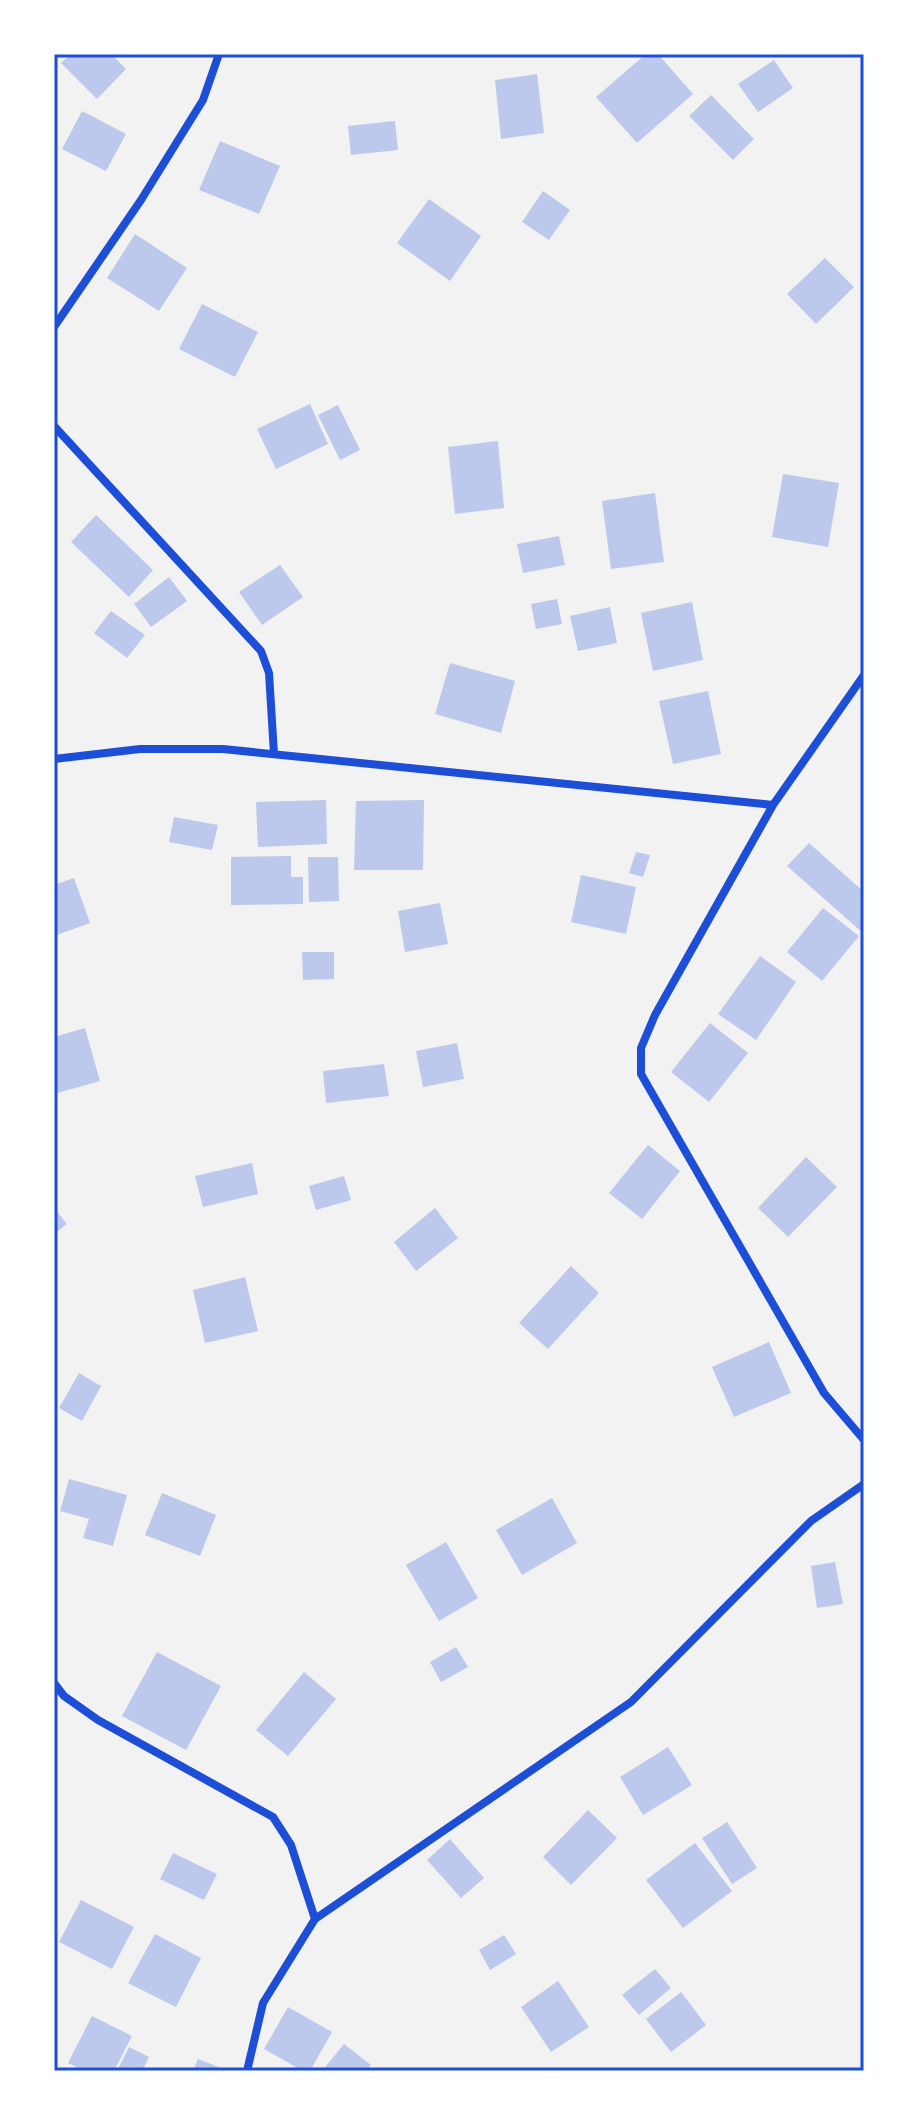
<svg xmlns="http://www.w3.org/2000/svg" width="918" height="2125" font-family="Karla,sans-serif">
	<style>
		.building { fill: #bdc9ec }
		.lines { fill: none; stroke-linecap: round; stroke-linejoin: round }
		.minor { stroke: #1d4ed8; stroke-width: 8 }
		.neatline { fill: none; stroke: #1d4ed8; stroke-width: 3 }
	</style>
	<rect width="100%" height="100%" fill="#f2f2f2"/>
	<path class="building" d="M 71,54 L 111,54 L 126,69 L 97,99 L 61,63 Z
		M 646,54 L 658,54 L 693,94 L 637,143 L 596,97 Z
		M 774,60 L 793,88 L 758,112 L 738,84 Z
		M 537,74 L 544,133 L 501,139 L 495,80 Z
		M 711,95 L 754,139 L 733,160 L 689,116 Z
		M 82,111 L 126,134 L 106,171 L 62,149 Z
		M 395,121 L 398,150 L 351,155 L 348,126 Z
		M 220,141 L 280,166 L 259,214 L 199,190 Z
		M 543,191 L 570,210 L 549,240 L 522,222 Z
		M 429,199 L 481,236 L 450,281 L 397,243 Z
		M 135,234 L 187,268 L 159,311 L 107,278 Z
		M 825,258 L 854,287 L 816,324 L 787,294 Z
		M 202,304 L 258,332 L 235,377 L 179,349 Z
		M 310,404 L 328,444 L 276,469 L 257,429 Z
		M 338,405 L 360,450 L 340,460 L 318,415 Z
		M 498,441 L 504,508 L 455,514 L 448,447 Z
		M 783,474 L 839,483 L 828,547 L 772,537 Z
		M 655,493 L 664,562 L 611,569 L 602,501 Z
		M 96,515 L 153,570 L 129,597 L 71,542 Z
		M 559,536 L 565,565 L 523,573 L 517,544 Z
		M 280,565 L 303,597 L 262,625 L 239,592 Z
		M 169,577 L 187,601 L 151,627 L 134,604 Z
		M 557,599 L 562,624 L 536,629 L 531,604 Z
		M 692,602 L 703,660 L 653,671 L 641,613 Z
		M 610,607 L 617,643 L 578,651 L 570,616 Z
		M 111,611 L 145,635 L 127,658 L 94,633 Z
		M 450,663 L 515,681 L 501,733 L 435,714 Z
		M 708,691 L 721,754 L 673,764 L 659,701 Z
		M 326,800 L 327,844 L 258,847 L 256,802 Z
		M 424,800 L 423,870 L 354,870 L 356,801 Z
		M 174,817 L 218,825 L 212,850 L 169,842 Z
		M 809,843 L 864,892 L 864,934 L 787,866 Z
		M 636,852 L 650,855 L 643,877 L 629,873 Z
		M 291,856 L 291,877 L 303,877 L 303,904 L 231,905 L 231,857 Z
		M 308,857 L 338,857 L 339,901 L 309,902 Z
		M 581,875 L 636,887 L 626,934 L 571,922 Z
		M 74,878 L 90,923 L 54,936 L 54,885 Z
		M 440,903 L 448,944 L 405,952 L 398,911 Z
		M 823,908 L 859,936 L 822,981 L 787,952 Z
		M 302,952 L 334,952 L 334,979 L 303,980 Z
		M 760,956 L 796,982 L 756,1040 L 718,1014 Z
		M 710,1023 L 748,1053 L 709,1102 L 671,1072 Z
		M 85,1028 L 100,1081 L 54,1094 L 54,1037 Z
		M 457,1043 L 464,1079 L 423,1087 L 416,1051 Z
		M 384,1064 L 389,1096 L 326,1103 L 323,1071 Z
		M 648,1145 L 680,1171 L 642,1219 L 609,1193 Z
		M 806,1157 L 837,1187 L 788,1237 L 758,1208 Z
		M 252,1163 L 258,1194 L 203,1207 L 195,1176 Z
		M 344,1176 L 351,1200 L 316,1210 L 309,1186 Z
		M 54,1208 L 67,1224 L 54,1234 Z
		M 435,1208 L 458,1238 L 416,1271 L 394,1242 Z
		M 571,1266 L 599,1293 L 548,1349 L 519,1323 Z
		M 245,1277 L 258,1331 L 205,1343 L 193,1290 Z
		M 769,1342 L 791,1393 L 734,1417 L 712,1367 Z
		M 79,1373 L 101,1386 L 82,1421 L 59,1408 Z
		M 69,1479 L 127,1495 L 113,1546 L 83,1538 L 89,1519 L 60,1511 Z
		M 162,1493 L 216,1515 L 200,1556 L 145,1535 Z
		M 552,1498 L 577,1543 L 522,1575 L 496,1530 Z
		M 446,1542 L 478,1598 L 439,1621 L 406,1565 Z
		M 835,1562 L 843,1604 L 817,1608 L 811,1566 Z
		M 456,1647 L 468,1667 L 441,1682 L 430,1662 Z
		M 157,1652 L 221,1686 L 186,1750 L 122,1716 Z
		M 304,1672 L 336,1699 L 288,1756 L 256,1730 Z
		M 668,1747 L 692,1785 L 643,1815 L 620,1777 Z
		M 588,1810 L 617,1838 L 571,1885 L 543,1857 Z
		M 727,1822 L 757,1868 L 732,1884 L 702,1838 Z
		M 450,1839 L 484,1878 L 461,1898 L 427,1860 Z
		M 695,1843 L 732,1891 L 683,1928 L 646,1880 Z
		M 173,1853 L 217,1874 L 204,1900 L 160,1879 Z
		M 81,1900 L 134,1927 L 112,1969 L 59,1942 Z
		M 155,1934 L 201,1958 L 176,2007 L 128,1983 Z
		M 504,1935 L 516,1954 L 490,1970 L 479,1950 Z
		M 655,1969 L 671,1988 L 639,2015 L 622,1995 Z
		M 558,1981 L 589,2027 L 551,2052 L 521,2007 Z
		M 681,1992 L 706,2025 L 671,2052 L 646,2019 Z
		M 288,2007 L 332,2032 L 310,2071 L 303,2071 L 264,2049 Z
		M 92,2016 L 132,2036 L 114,2071 L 84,2071 L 68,2063 Z
		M 344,2044 L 371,2065 L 366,2071 L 322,2071 Z
		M 129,2047 L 149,2057 L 142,2071 L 117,2071 Z
		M 198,2059 L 229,2071 L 193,2071 Z"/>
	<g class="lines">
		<path class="minor" d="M 54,327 L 141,200 L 203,100 L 219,54
			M 54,426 L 261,651 L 269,673 L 274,754
			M 54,759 L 140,749 L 223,749 L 773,805 L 864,675
			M 773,805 L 655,1015 L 641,1048 L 641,1074 L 824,1393 L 864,1440
			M 54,1683 L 64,1696 L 98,1720 L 273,1817 L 291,1845 L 315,1919
			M 247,2071 L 263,2003 L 315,1919 L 631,1702 L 811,1521 L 864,1484"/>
	</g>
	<rect width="918" height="2125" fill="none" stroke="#ffffff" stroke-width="112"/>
	<rect x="56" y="56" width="806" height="2013" class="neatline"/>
</svg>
